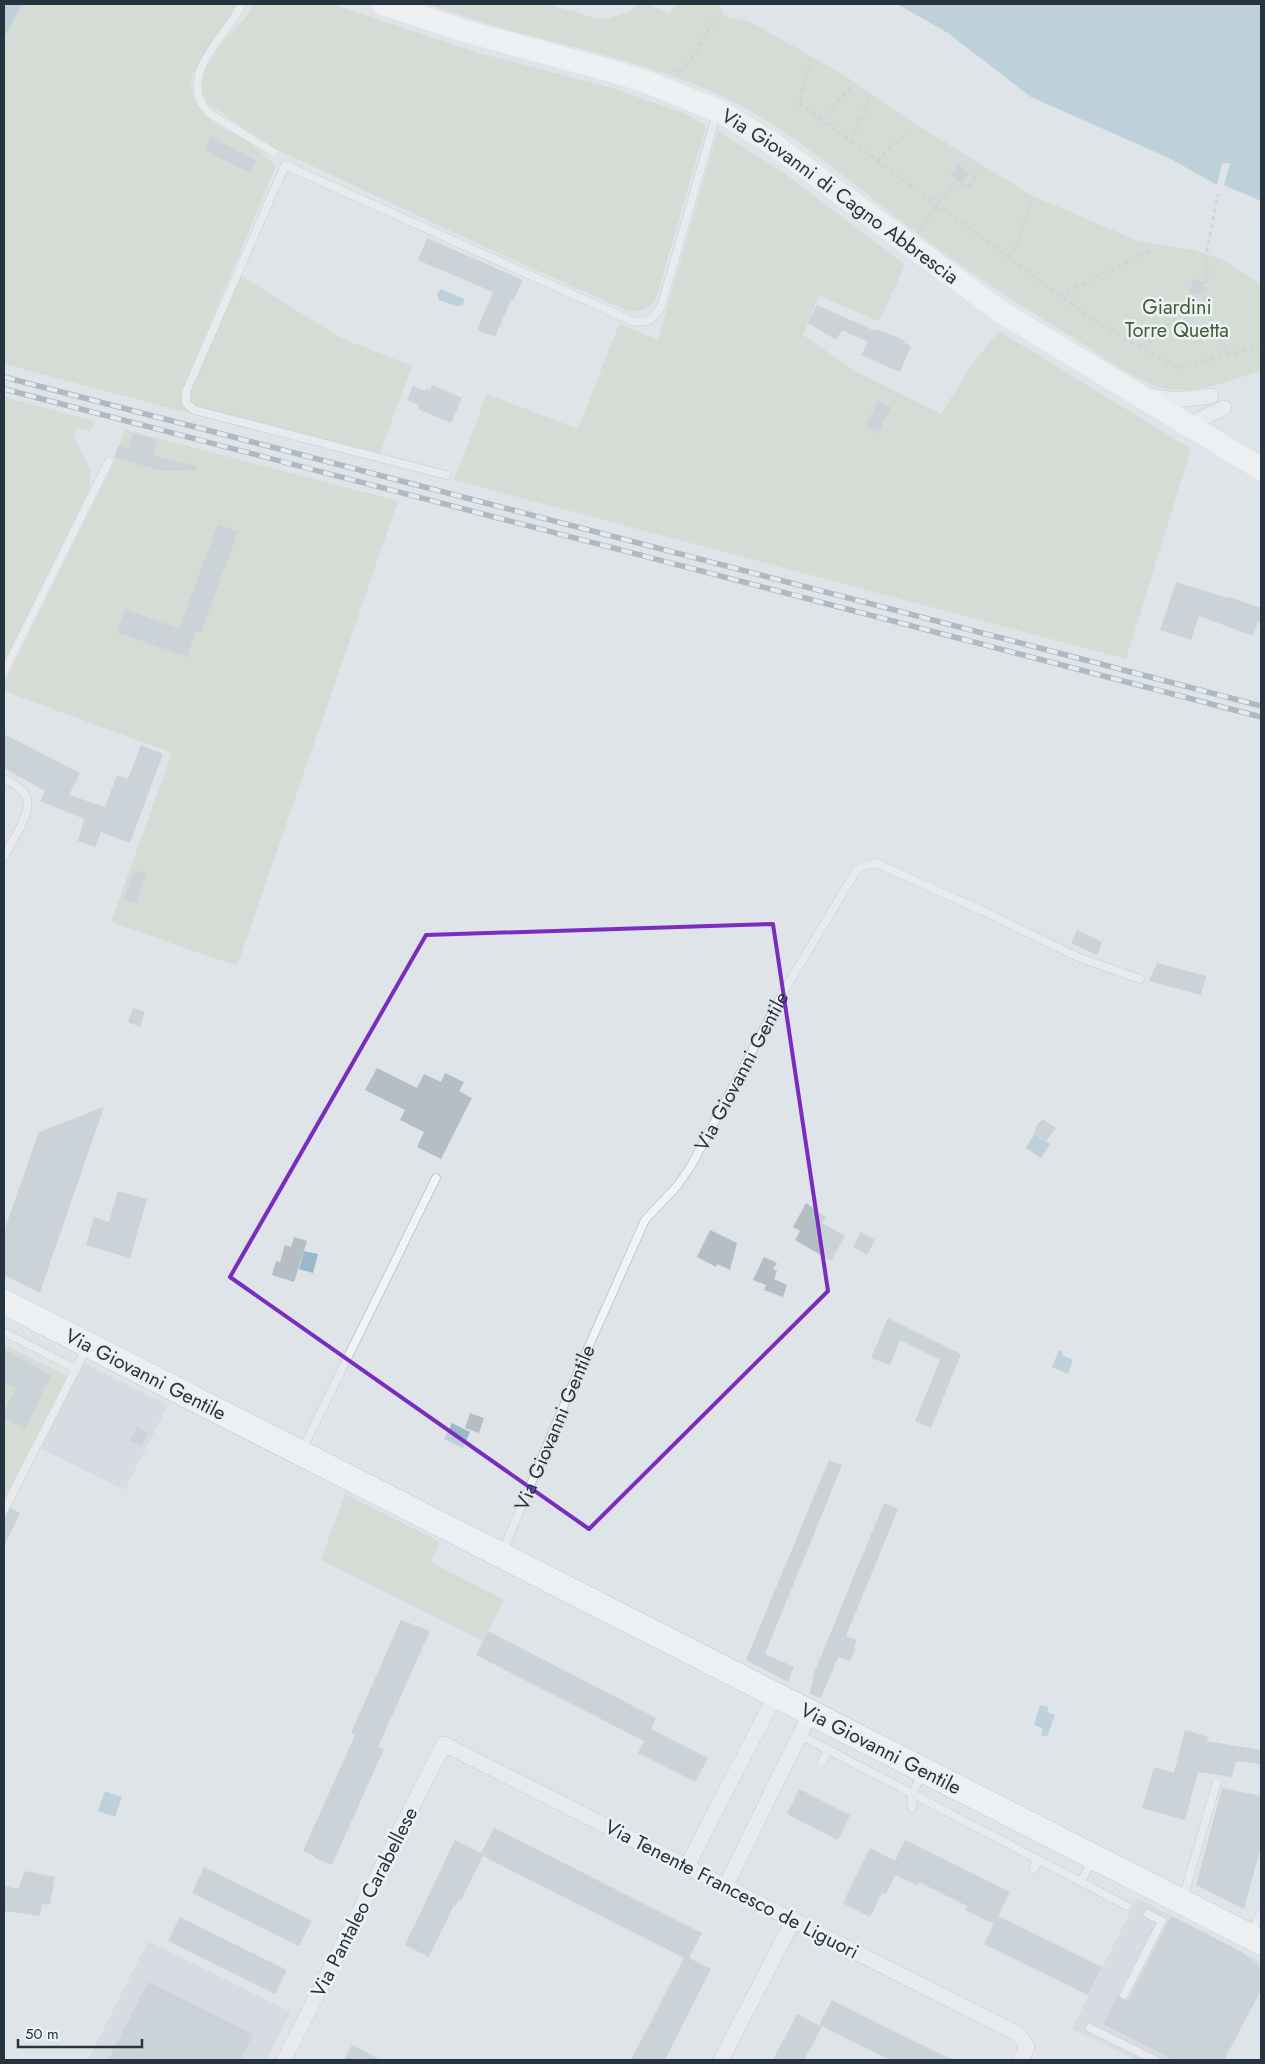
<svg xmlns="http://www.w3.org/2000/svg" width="1265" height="2064" font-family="Jost,sans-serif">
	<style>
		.built { fill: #ccd3da }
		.green { fill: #c7d2bf }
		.water { fill: #98b9c9 }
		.building { fill: #b5bec5 }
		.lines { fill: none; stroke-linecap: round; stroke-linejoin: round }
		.service-casing { stroke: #a3acb2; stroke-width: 9 }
		.minor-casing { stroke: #a3acb2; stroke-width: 16 }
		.primary-casing { stroke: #9daab4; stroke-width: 26 }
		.path { stroke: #bcc2c6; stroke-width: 3; stroke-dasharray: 4 4; stroke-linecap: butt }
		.service { stroke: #f1f4f6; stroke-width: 8 }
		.minor { stroke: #f1f4f6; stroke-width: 15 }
		.secondary { stroke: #fff; stroke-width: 22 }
		.primary { stroke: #fff; stroke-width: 25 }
		.rail-casing { stroke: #778692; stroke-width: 5.5 }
		.rail { stroke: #edf2f6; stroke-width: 4; stroke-dasharray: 11; stroke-linecap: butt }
		.marked { fill: none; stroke: #7b2cbf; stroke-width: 4; stroke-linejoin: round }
		.labels { text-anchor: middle; stroke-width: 5; stroke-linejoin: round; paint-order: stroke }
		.street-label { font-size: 20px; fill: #27343f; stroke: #edf2f6 }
		.park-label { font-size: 20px; fill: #425b34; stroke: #edf2f6 }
	</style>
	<rect width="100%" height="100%" fill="#dee4e8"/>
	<path class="built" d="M 84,1363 L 168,1405 L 125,1490 L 40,1448 Z
		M 1137,1898 L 1261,1962 L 1261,1990 L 1224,2060 L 1136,2060 L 1072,2029 Z
		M 148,1941 L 291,2012 L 266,2060 L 88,2060 Z"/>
	<path class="green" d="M 22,4 L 237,4 L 192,74 C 186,116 223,126 252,145 C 261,151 268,159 276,166 L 181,393 C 180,404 184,408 192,414 L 4,364 L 4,38 Z
		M 252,4 L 331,4 L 478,53 L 612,88 L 683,113 L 706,126 L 656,299 C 649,309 640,312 628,311 L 487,248 L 276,149 L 208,104 C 188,72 231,35 250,12 Z
		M 427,4 L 546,4 L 603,20 L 631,11 L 635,4 L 646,4 L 670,14 L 676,4 L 719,4 L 725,17 L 749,21 L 844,75 L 915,124 L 1033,196 L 1140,242 L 1194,250 L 1223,260 L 1261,284 L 1261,371 C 1233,379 1199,394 1169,389 C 1140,385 1107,359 1082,343 C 1024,308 967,271 913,230 C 858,188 806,141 745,108 C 678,71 604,55 531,36 C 495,27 461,15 427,4 Z
		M 718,131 L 781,171 L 905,265 L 879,321 L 819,296 L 803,335 L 855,371 L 941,414 L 973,363 L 999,331 L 1191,449 L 1126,659 L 454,480 L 487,394 L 578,429 L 619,324 L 658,340 Z
		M 241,276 L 341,338 L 412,366 L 380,453 L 195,406 L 190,400 L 189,395 Z
		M 4,397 L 94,421 L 93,427 L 89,431 L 76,428 L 74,436 L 90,470 L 90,488 L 4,662 Z
		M 125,430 L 398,501 L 237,966 L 111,922 L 172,753 L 4,691 L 4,684 L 115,460 Z
		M 4,1345 L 67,1376 L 4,1499 Z
		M 345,1494 L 440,1542 L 430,1562 L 504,1600 L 483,1641 L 321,1560 Z"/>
	<path class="water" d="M 4,4 L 22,4 L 4,38 Z
		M 897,4 L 1261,4 L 1261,201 L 1224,185 L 1230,163 L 1222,163 L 1217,185 L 1169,158 L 1031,97 L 948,33 Z
		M 441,289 L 464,299 L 463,305 L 456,306 L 439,300 L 437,294 Z
		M 1034,1134 L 1050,1144 L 1041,1158 L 1026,1148 Z
		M 304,1251 L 318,1254 L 313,1273 L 299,1269 Z
		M 1059,1350 L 1063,1352 L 1062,1355 L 1073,1360 L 1068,1374 L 1052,1367 Z
		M 452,1423 L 470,1432 L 463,1448 L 444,1439 Z
		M 1040,1705 L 1049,1707 L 1047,1712 L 1055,1715 L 1047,1737 L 1041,1735 L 1043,1728 L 1034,1725 Z
		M 105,1791 L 122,1797 L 115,1817 L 98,1811 Z"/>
	<path class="building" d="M 211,137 L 256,160 L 250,173 L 212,154 L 212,153 L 205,149 Z
		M 959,165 L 969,173 L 961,183 L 951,175 Z
		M 427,238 L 523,280 L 513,301 L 511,300 L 495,337 L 477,330 L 493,292 L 418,260 Z
		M 1193,279 L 1205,282 L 1202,295 L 1189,293 Z
		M 817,305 L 875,331 L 876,329 L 904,340 L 903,342 L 911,346 L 900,372 L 861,355 L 868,342 L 842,330 L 836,340 L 808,323 Z
		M 432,385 L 462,398 L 451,423 L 418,409 L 419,405 L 407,400 L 413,386 L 426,391 L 427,388 L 430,390 Z
		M 878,401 L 891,407 L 878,433 L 866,426 Z
		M 133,433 L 157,440 L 153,456 L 196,466 L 196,471 L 164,471 L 114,458 L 119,445 L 128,449 Z
		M 218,524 L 238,532 L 201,632 L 196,630 L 187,657 L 117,632 L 125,609 L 179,629 Z
		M 1176,582 L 1228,598 L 1229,597 L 1261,608 L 1261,623 L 1258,622 L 1253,636 L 1199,616 L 1191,640 L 1160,630 Z
		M 4,734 L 80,773 L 69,795 L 105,807 L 117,775 L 128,779 L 141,745 L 163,754 L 130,843 L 101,832 L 95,847 L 78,841 L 84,819 L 40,801 L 45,791 L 4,768 Z
		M 134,870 L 146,874 L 136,904 L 124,900 Z
		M 1077,930 L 1102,942 L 1097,955 L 1071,943 Z
		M 1157,963 L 1206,976 L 1201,995 L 1149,981 Z
		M 133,1008 L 145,1012 L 140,1027 L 128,1022 Z
		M 377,1068 L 417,1088 L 424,1074 L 441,1082 L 445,1073 L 464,1082 L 459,1091 L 472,1098 L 441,1159 L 417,1147 L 424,1132 L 400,1120 L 405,1110 L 365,1090 Z
		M 104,1107 L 51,1260 L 40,1293 L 4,1275 L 4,1231 L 39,1132 Z
		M 1043,1119 L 1056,1128 L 1046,1141 L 1034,1133 L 1037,1124 Z
		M 118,1191 L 147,1199 L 130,1258 L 86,1245 L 94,1217 L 109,1222 Z
		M 806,1203 L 826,1217 L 822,1223 L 845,1236 L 831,1261 L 795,1240 L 800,1231 L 793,1227 Z
		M 710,1230 L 737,1243 L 730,1270 L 717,1264 L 716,1267 L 697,1257 Z
		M 861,1232 L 875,1240 L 867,1255 L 853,1247 Z
		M 294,1237 L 307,1241 L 294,1282 L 272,1275 L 276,1261 L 280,1262 L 285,1245 L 291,1247 Z
		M 764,1257 L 777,1263 L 773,1269 L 777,1271 L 774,1279 L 787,1285 L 783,1297 L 764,1290 L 766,1285 L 753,1280 Z
		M 888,1318 L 961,1354 L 931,1428 L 915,1421 L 940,1360 L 900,1340 L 890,1365 L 871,1358 Z
		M 4,1350 L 51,1375 L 25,1429 L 4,1418 L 4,1411 L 16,1388 L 4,1382 Z
		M 470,1413 L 484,1418 L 479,1433 L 465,1428 Z
		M 137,1427 L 148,1433 L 141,1446 L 130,1441 Z
		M 829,1460 L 842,1465 L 765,1654 L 794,1667 L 788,1682 L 746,1660 Z
		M 884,1503 L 898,1509 L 846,1636 L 857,1640 L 854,1647 L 856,1648 L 850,1661 L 838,1657 L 821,1698 L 810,1694 L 814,1673 Z
		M 11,1508 L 20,1513 L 4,1546 L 4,1518 Z
		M 401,1620 L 430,1631 L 378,1747 L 384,1749 L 332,1865 L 314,1858 L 315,1856 L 303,1851 L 355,1735 L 351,1733 Z
		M 488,1631 L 656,1718 L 651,1729 L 708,1758 L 695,1782 L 638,1753 L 644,1741 L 476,1655 Z
		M 1185,1730 L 1208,1737 L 1207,1741 L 1261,1750 L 1261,1764 L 1236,1761 L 1232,1777 L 1198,1772 L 1185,1820 L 1142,1808 L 1154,1767 L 1174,1773 Z
		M 1222,1788 L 1261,1796 L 1261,1846 L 1244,1909 L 1196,1885 Z
		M 799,1789 L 850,1815 L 838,1840 L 787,1814 Z
		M 494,1828 L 702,1933 L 689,1958 L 711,1969 L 665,2060 L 631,2060 L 684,1958 L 483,1856 L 461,1900 L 459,1899 L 456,1906 L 454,1905 L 429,1957 L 405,1945 L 455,1840 L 481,1853 Z
		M 905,1840 L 1010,1892 L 998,1916 L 1102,1967 L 1088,1995 L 984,1944 L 994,1924 L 965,1910 L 967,1906 L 919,1882 L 918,1886 L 895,1875 L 886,1894 L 882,1893 L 870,1917 L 843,1903 L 870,1848 L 895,1861 Z
		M 204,1867 L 312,1921 L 299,1946 L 192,1893 Z
		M 25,1871 L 55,1877 L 50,1905 L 42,1904 L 40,1916 L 4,1911 L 4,1886 L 18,1889 Z
		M 1172,1916 L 1242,1952 L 1261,1969 L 1261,1990 L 1224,2060 L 1174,2060 L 1103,2024 L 1118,1995 L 1121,2000 L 1128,2001 Z
		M 180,1917 L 287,1970 L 275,1994 L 168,1941 Z
		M 148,1982 L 253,2034 L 240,2060 L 108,2060 Z
		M 832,2000 L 887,2028 L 953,2060 L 890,2060 L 819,2025 Z
		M 797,2014 L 822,2027 L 804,2060 L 773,2060 Z
		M 352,2045 L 381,2060 L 344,2060 Z"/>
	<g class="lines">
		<g class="service-casing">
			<g id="service">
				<path d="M 242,4 C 227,37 174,76 209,113 L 273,152"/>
				<path d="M 446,475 L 194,410 L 186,403 L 186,392 L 285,165 L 632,321 C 646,324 655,319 661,307 L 717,113"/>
				<path d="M 4,672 L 109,461"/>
				<path d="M 4,779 C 12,783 24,789 27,799 C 31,815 11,843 4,857"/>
				<path d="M 4,1332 L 76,1369 L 86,1348"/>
				<path d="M 302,1450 L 436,1178"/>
				<path d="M 4,1510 L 76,1369"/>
				<path id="s1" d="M 502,1553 L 588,1348 L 645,1220 L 677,1186 L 691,1166 L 784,991 L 856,871 L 864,866 L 876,863 L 983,911 L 1080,958 L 1140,979"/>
				<path d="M 800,1735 L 1127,1906"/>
				<path d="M 822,1762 L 828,1749"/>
				<path d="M 912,1808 L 912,1794 L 922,1774"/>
				<path d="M 1034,1869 L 1038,1859"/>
				<path d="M 1081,1882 L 1092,1861"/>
				<path d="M 1183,1898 L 1217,1782"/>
				<path d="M 1250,1934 L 1261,1913"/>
				<path d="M 1124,1995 L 1162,1921 L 1148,1914"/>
				<path d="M 1090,2028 L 1155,2060"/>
			</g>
		</g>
		<g class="minor-casing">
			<path id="minor" d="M 1149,396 L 1177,400 L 1211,396
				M 1187,425 L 1224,408
				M 687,1866 L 776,1694
				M 726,1885 L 811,1712
				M 284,2060 L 444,1744 L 1018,2034 L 1027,2047 L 1021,2060
				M 721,2060 L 794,1919"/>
		</g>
		<g class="primary-casing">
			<g id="primary">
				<path id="s3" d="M 4,1302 L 1261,1942"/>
			</g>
		</g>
		<path class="path" d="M 809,65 L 799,103 L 1096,322 L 1178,368 L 1261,346
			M 673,70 L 680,72 L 690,61 L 714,21
			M 820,119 L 852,86
			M 851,142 L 870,98
			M 877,161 L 908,131
			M 920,229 L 954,183 L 968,187 L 980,171
			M 1010,259 L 1031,202
			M 1060,295 L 1151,250
			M 1195,298 L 1204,307 L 1228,355
			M 1144,349 L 1195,298 L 1204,298 L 1208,273 L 1206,254 L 1218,194"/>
		<use href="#service" class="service"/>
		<use href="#minor" class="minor"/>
		<path class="secondary" id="s2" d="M 383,4 L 465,31 L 615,72 L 647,82 L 721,112 L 773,144 L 998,310 L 1261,469"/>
		<use href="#primary" class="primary"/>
		<g class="rail-casing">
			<path id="rail" d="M 4,377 L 1261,706
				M 4,389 L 1261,717"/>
		</g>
		<use href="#rail" class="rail"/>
	</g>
	<path d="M0 0H1265V2064H0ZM 773,924 L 828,1291 L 589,1529 L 230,1277 L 426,935 Z" fill="#dee4e8" fill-opacity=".55" fill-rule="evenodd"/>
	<path class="marked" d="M 773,924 L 828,1291 L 589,1529 L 230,1277 L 426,935 Z"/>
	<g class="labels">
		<g class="street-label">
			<text dy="7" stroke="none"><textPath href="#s2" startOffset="501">Via Giovanni di Cagno Abbrescia</textPath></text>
			<text dy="7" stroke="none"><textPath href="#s1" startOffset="541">Via Giovanni Gentile</textPath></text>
			<text dy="7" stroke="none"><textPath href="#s3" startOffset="159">Via Giovanni Gentile</textPath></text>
			<text dy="7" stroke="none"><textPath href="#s1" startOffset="136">Via Giovanni Gentile</textPath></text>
			<text dy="7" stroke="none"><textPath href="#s3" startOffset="984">Via Giovanni Gentile</textPath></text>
			<text transform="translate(732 1889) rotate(27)" y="7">Via Tenente Francesco de Liguori</text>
			<text transform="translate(364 1902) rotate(-63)" y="7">Via Pantaleo Carabellese</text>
		</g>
		<g class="park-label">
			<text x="1177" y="314">Giardini<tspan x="1177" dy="23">Torre Quetta</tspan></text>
		</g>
	</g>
	<rect width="1265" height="2064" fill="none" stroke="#27343f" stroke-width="10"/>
	<path d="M18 2039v8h124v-8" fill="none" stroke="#27343f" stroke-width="2.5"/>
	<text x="25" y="2039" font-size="15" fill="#27343f" stroke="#edf2f6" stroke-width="4" paint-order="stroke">50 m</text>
</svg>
